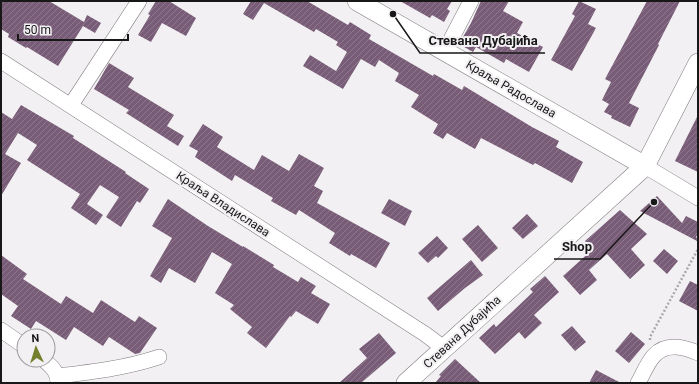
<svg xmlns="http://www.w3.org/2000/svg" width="699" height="384" font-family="Roboto,sans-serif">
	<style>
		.building { fill: url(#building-hatch) }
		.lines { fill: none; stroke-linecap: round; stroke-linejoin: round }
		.minor-casing { stroke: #7f7c7e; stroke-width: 16 }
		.tertiary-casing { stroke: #7f7c7e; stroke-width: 20 }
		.path { stroke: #abaaab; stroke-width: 2.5; stroke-dasharray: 2 2; stroke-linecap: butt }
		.minor { stroke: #fff; stroke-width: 15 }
		.tertiary { stroke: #fff; stroke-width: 19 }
		.labels { text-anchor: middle; stroke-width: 4; stroke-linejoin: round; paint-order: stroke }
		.street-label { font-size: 12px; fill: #191819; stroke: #f2f0f2 }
		.leader { fill: none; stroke: #191819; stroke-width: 1.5 }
		.callout-dot { fill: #191819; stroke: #f2f0f2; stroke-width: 1.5 }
		.callout-label { font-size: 13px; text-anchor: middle; font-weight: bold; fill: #191819; stroke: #f2f0f2; stroke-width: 4; stroke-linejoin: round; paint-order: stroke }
	</style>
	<defs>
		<pattern id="building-hatch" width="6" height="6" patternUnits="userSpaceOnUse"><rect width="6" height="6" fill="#795d78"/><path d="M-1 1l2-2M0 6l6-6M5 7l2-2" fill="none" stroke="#8c798c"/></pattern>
	</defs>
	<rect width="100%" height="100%" fill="#f2f0f2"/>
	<path class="building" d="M 1,1 L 49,1 L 84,22 L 87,15 L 101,23 L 95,33 L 83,26 L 58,66 L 27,47 L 26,48 L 8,37 L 9,34 L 1,29 Z
		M 156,1 L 169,1 L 196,18 L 186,36 L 162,23 L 151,42 L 138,35 L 150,15 L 148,14 Z
		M 251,1 L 307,1 L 348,25 L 350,22 L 371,35 L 369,39 L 433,76 L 434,74 L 462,90 L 464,86 L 532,127 L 559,141 L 556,147 L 583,162 L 572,183 L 535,163 L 533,165 L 481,138 L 475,149 L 447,133 L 443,139 L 433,133 L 438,124 L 411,107 L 419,95 L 395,81 L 399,73 L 379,60 L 375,67 L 361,59 L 343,89 L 303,66 L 310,55 L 336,71 L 347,52 L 336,45 L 338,42 L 316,29 L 314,32 L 264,3 L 253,20 L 243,14 Z
		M 400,1 L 452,1 L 447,9 L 450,11 L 444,22 L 432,15 L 430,18 Z
		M 481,1 L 509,1 L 503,11 L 523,22 L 517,33 L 543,47 L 529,72 L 506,59 L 504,63 L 476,47 L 473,52 L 459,44 L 471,23 Z
		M 579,1 L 596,9 L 588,24 L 596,28 L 572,71 L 551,60 L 575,16 L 572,14 Z
		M 647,1 L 680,1 L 658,44 L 659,45 L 629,103 L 639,108 L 630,127 L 611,118 L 612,116 L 604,112 L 609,104 L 602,100 L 611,82 L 605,79 Z
		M 109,63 L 134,78 L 128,87 L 174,115 L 167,126 L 184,136 L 178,146 L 126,113 L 129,110 L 94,89 Z
		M 21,105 L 74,136 L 73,138 L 126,172 L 125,173 L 149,189 L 140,203 L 137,201 L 121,227 L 106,217 L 119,197 L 100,185 L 87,204 L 103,215 L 96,225 L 71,208 L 80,194 L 27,160 L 37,145 L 18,133 L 5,154 L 21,163 L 1,196 L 1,112 L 12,119 Z
		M 698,115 L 698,172 L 675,161 Z
		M 203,124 L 223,137 L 217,147 L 254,170 L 262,155 L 289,171 L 299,154 L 324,168 L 314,186 L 323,191 L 317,203 L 390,243 L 376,268 L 351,254 L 350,256 L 329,243 L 335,233 L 299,210 L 296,215 L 271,201 L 273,198 L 235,175 L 232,181 L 195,157 L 198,151 L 189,146 Z
		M 657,196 L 682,223 L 686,216 L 698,222 L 698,234 L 696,237 L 698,240 L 697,241 L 640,211 Z
		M 168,199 L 208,226 L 243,247 L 243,246 L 274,265 L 273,267 L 298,282 L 301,277 L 316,286 L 311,293 L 330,304 L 318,324 L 296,311 L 291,317 L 290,316 L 266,348 L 247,333 L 252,327 L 230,309 L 234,305 L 215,293 L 232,264 L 212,252 L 195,283 L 169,268 L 161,283 L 150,276 L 172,238 L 152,226 Z
		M 389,199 L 412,211 L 405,226 L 381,213 Z
		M 620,210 L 647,234 L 631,249 L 645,265 L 630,279 L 607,254 L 589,270 L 597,280 L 580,295 L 563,276 L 592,250 L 585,241 Z
		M 527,214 L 538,226 L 523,239 L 512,228 Z
		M 478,225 L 498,248 L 482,262 L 462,239 Z
		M 437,236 L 448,248 L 438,258 L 436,256 L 428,263 L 418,253 Z
		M 664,249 L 678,261 L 667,274 L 653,261 Z
		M 1,255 L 27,274 L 23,279 L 61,304 L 66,296 L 93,313 L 101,300 L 135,322 L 139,316 L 157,328 L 140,353 L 135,354 L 109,337 L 103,346 L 74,327 L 66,340 L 36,321 L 31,329 L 11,316 L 18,306 L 1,294 Z
		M 471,260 L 483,275 L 465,288 L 438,311 L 427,298 Z
		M 545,276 L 559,292 L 534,315 L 542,323 L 525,339 L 519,332 L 495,354 L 479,338 L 494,324 L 496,327 L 533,292 L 530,289 Z
		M 690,281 L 698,285 L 698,311 L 679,301 Z
		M 572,326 L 586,342 L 575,351 L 561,335 Z
		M 631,332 L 645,344 L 629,363 L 615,351 Z
		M 379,333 L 396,353 L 361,383 L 339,383 L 367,358 L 359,349 Z
		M 455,359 L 481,383 L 435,383 L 441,376 L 439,375 Z
		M 596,370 L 621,383 L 589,383 Z"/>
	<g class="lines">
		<g class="minor-casing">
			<path id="minor" d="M 445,51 L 471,1
				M 1,61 L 425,334 L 445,349
				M 71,105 L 139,1
				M 645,166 L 698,198
				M 1,330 L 24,346
				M 44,360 C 52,367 58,372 58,383
				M 58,376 C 92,372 126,368 159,357
				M 638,383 C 647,367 652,347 674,347 C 682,347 691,350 698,353"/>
		</g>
		<g class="tertiary-casing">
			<path id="tertiary" d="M 357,1 L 645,166
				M 406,383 L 645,166 L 698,63"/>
		</g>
		<path class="path" d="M 650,340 L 650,337 L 698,249"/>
		<use href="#minor" class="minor"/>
		<use href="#tertiary" class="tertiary"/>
	</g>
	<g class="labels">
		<g class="street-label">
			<text transform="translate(511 89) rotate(30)" y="4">Краља Радослава</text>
			<text transform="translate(223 204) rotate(33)" y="4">Краља Владислава</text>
			<text transform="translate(462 332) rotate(-43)" y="4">Стевана Дубајића</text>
		</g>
	</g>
	<path class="leader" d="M393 14L420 53H545M654 202L600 259H554"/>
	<g class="callout-dot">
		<circle cx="393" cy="14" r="4"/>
		<circle cx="654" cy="202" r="4"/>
	</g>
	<g class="callout-label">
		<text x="483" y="45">Стевана Дубајића</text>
		<text x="577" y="251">Shop</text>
	</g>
	<rect width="699" height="384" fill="none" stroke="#191819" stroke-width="4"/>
	<g transform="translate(36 348) rotate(356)"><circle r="19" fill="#f2f0f2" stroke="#9b9a9b"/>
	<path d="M0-3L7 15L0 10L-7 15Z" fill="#74802d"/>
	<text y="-6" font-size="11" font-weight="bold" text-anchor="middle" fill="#191819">N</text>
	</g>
	<path d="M18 34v6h110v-6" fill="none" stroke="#191819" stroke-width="2"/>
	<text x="24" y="34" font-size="12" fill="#191819" stroke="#f2f0f2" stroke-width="3" paint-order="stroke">50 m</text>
</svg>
